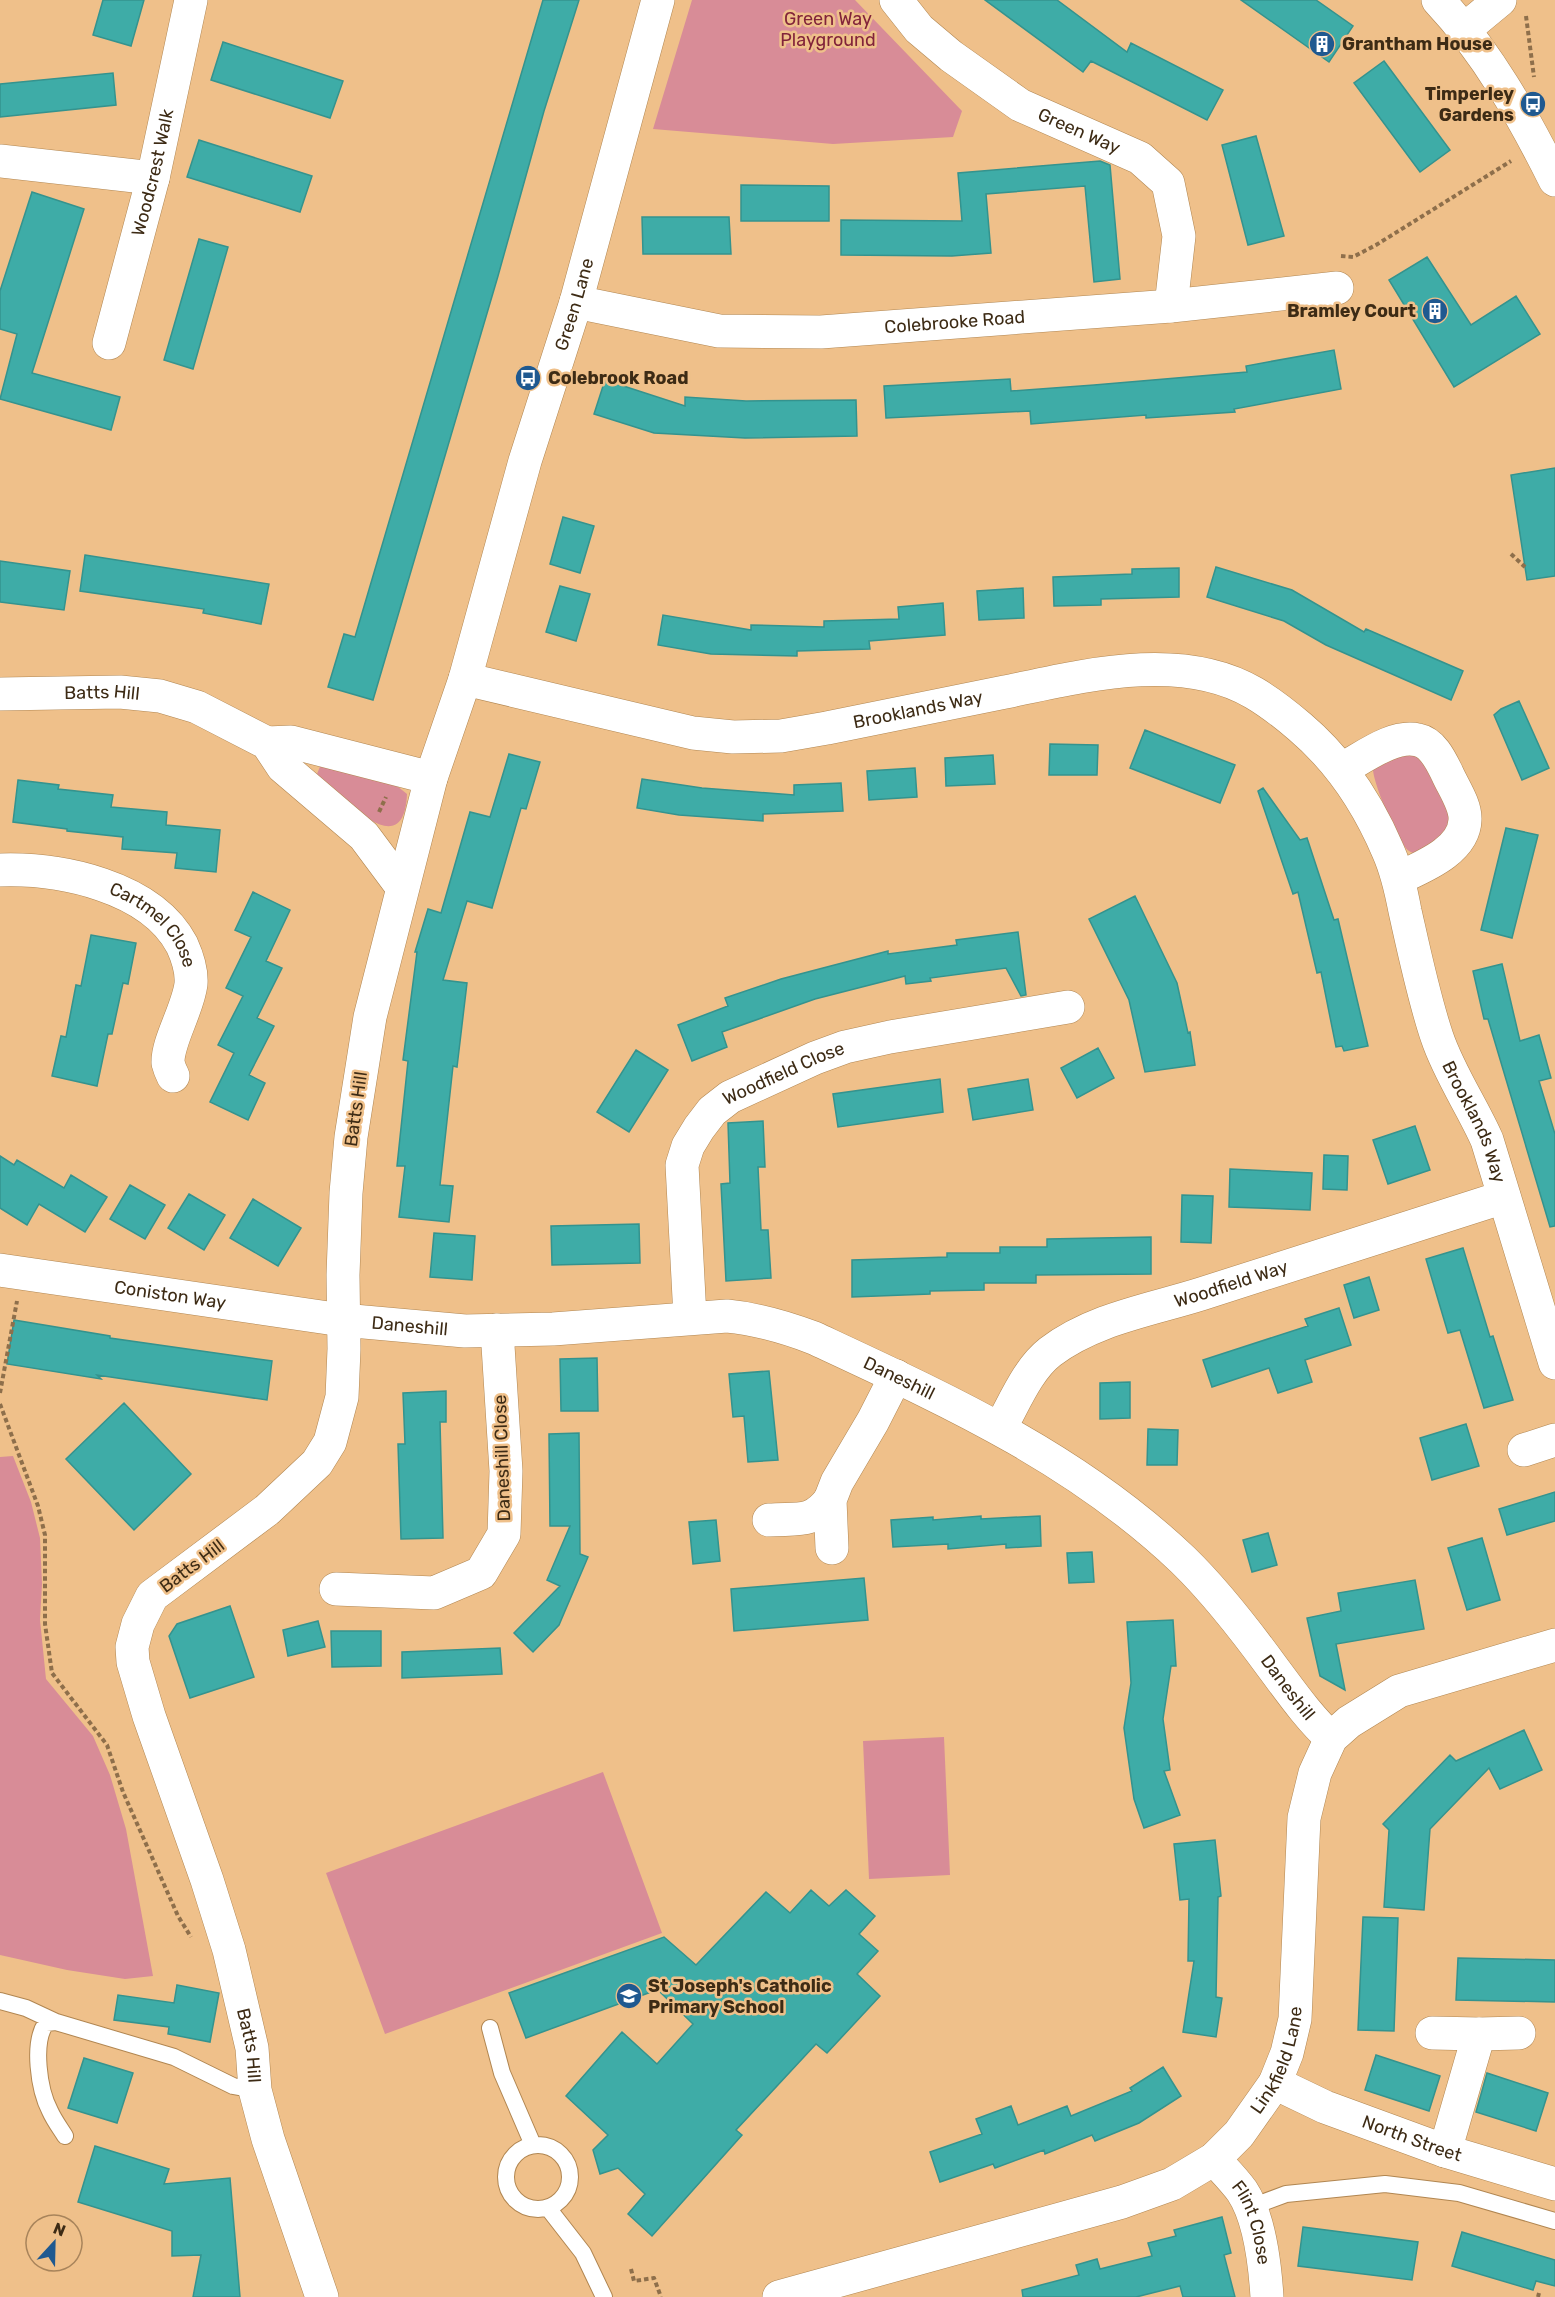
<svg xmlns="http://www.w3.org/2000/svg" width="1555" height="2297" font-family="Rubik,sans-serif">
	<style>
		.green { fill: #d88c97 }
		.building { fill: #3eaca7; stroke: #34938e; stroke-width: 1.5 }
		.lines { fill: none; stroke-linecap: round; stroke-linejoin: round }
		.lane-casing { stroke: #b18651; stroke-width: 18 }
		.street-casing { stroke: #b18651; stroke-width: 34 }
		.secondary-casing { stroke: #b18651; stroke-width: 34 }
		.path { stroke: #8e6f4b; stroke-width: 4; stroke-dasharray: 4.5 3; stroke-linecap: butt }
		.lane { stroke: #fff; stroke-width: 16 }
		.street { stroke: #fff; stroke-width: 33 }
		.secondary { stroke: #fff; stroke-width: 33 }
		.labels { text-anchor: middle; stroke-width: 5; stroke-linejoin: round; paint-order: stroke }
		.park-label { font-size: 18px; fill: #82233a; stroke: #efc08a }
		.poi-label { font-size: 18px; font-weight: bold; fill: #3d2b15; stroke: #efc08a; text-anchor: start }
		.street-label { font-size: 18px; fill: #3d2b15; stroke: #efc08a }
	</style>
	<rect width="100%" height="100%" fill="#efc08a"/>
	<path class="green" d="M 692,0 L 855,0 L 962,111 L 953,137 L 833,144 L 653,129 Z
		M 1382,755 L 1425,755 L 1448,807 L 1451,828 L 1418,854 C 1414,853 1412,853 1409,851 C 1398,843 1372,781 1373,768 Z
		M 321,764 L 397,786 L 407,794 C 404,868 339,794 317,774 Z
		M 13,1456 L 31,1502 L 40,1538 L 42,1584 L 40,1620 L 46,1679 L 93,1736 L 110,1775 L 126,1829 L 153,1976 L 125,1979 L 67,1970 L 0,1955 L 0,1457 Z
		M 944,1737 L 950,1875 L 869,1879 L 863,1741 Z
		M 603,1772 L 662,1933 L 385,2034 L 326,1873 Z"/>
	<path class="building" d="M 103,0 L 144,0 L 131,46 L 93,35 Z
		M 543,0 L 579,0 L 544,111 L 498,276 L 373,700 L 328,687 L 344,634 L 355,637 Z
		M 985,0 L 1057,0 L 1127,52 L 1131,43 L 1223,90 L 1207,120 L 1091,61 L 1083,72 Z
		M 1241,0 L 1316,0 L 1353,26 L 1329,62 Z
		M 223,42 L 343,81 L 330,118 L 211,80 Z
		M 1384,61 L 1450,150 L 1420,172 L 1354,83 Z
		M 113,73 L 116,105 L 0,117 L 0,84 Z
		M 1256,136 L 1284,236 L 1248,245 L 1222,145 Z
		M 199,140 L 312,176 L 300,212 L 187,177 Z
		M 1100,161 L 1110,165 L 1120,279 L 1094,282 L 1085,186 L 986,194 L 991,253 L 952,256 L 841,255 L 841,220 L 962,221 L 958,173 Z
		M 741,185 L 829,186 L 829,221 L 741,221 Z
		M 32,192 L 84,209 L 32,373 L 120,397 L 111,430 L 0,399 L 17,334 L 0,329 L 0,291 Z
		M 642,217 L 729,217 L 731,254 L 643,254 Z
		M 199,239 L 228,247 L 193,369 L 164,360 Z
		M 1427,257 L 1471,325 L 1516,296 L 1540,334 L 1454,387 L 1389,280 Z
		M 1334,350 L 1341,389 L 1234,409 L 1235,412 L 1146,418 L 1146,415 L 1031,424 L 1030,411 L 886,418 L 884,386 L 1010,379 L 1011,391 L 1094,385 L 1247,372 L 1246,366 Z
		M 605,380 L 685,406 L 685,397 L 746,401 L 856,400 L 857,436 L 745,438 L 654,433 L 594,414 Z
		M 1555,468 L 1555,576 L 1527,580 L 1511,475 Z
		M 563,517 L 594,526 L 580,573 L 550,564 Z
		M 85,555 L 269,584 L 261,624 L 203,613 L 204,609 L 80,591 Z
		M 0,561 L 70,571 L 64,610 L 0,602 Z
		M 1216,567 L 1292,590 L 1364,632 L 1366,629 L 1463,671 L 1451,700 L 1326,645 L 1284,621 L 1207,597 Z
		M 1179,568 L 1179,597 L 1101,599 L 1101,605 L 1054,606 L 1053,577 L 1132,574 L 1132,569 Z
		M 560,586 L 590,594 L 576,641 L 546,632 Z
		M 1023,588 L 1024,618 L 979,620 L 977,591 Z
		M 943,603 L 945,635 L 869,641 L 870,649 L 797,651 L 797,656 L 711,654 L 658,645 L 663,615 L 751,630 L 751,625 L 824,627 L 824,621 L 899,619 L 898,607 Z
		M 1519,701 L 1549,768 L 1522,780 L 1494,715 L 1501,709 Z
		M 1145,730 L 1235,765 L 1220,803 L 1130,768 Z
		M 1050,744 L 1098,745 L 1097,775 L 1049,775 Z
		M 509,754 L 540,762 L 526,809 L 521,808 L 492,908 L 467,901 L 443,980 L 467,983 L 457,1067 L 453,1066 L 440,1185 L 453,1186 L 449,1222 L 399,1217 L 405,1166 L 397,1166 L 408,1061 L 403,1060 L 417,952 L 415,952 L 428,909 L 441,913 L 470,812 L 490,817 Z
		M 993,755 L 995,784 L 946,786 L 945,758 Z
		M 915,768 L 917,797 L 869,800 L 867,771 Z
		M 642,779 L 702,788 L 794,795 L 794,785 L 841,783 L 843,811 L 763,814 L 763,821 L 679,815 L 637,808 Z
		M 18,780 L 59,785 L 58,789 L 113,795 L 111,807 L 167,812 L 166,825 L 220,830 L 216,872 L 175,868 L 177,853 L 122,849 L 123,837 L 67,831 L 67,829 L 13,822 Z
		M 1263,788 L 1300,840 L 1307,838 L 1334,920 L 1338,919 L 1368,1046 L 1344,1051 L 1342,1046 L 1336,1047 L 1321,972 L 1317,973 L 1298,892 L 1293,894 L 1258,791 Z
		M 1506,828 L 1538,835 L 1512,938 L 1481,930 Z
		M 253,892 L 290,910 L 266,961 L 282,968 L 257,1018 L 274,1026 L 249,1075 L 265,1083 L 248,1120 L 210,1102 L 234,1053 L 218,1045 L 243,996 L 226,988 L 251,937 L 235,930 Z
		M 1135,896 L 1177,983 L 1188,1033 L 1190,1032 L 1195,1065 L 1145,1072 L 1129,1000 L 1089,919 Z
		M 1018,932 L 1026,995 L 1021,996 L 1006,968 L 930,978 L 931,981 L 906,984 L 905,976 L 815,999 L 722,1032 L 727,1047 L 692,1061 L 678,1025 L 728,1006 L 725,998 L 781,979 L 888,951 L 888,954 L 957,945 L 956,940 Z
		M 91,935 L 136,943 L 128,984 L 123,983 L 112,1034 L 108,1034 L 97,1086 L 52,1076 L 61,1036 L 66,1037 L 76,985 L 81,986 Z
		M 1502,964 L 1520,1041 L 1539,1035 L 1551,1078 L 1539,1081 L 1555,1134 L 1555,1226 L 1550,1227 L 1488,1019 L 1484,1019 L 1473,971 Z
		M 1098,1048 L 1114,1078 L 1077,1098 L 1061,1068 Z
		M 636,1050 L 668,1070 L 629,1132 L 597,1112 Z
		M 940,1079 L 943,1112 L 838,1127 L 833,1094 Z
		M 1028,1079 L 1033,1110 L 973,1120 L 968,1089 Z
		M 763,1121 L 765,1167 L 758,1167 L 761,1230 L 768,1230 L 771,1278 L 726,1281 L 721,1184 L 730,1183 L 728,1123 Z
		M 1415,1126 L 1430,1170 L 1388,1184 L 1373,1140 Z
		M 1324,1155 L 1348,1156 L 1347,1190 L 1323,1189 Z
		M 0,1156 L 14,1165 L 17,1160 L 64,1188 L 71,1175 L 107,1197 L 85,1232 L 39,1204 L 27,1225 L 0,1208 Z
		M 1230,1169 L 1312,1173 L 1310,1210 L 1229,1207 Z
		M 130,1185 L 165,1205 L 145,1239 L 110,1219 Z
		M 189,1194 L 225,1215 L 204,1250 L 168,1228 Z
		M 1182,1195 L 1213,1196 L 1211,1243 L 1181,1242 Z
		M 253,1199 L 301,1228 L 278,1266 L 230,1238 Z
		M 639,1224 L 640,1263 L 552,1265 L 551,1226 Z
		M 434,1233 L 475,1236 L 472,1280 L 430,1277 Z
		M 1151,1237 L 1151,1274 L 1036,1275 L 1036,1283 L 984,1283 L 984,1290 L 930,1291 L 930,1294 L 852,1297 L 852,1260 L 947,1257 L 947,1253 L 1000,1253 L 1000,1247 L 1047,1247 L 1047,1239 Z
		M 1463,1248 L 1490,1337 L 1493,1336 L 1513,1400 L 1484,1408 L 1460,1330 L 1448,1333 L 1426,1259 Z
		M 1369,1277 L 1379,1310 L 1354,1318 L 1344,1285 Z
		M 1339,1308 L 1351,1345 L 1305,1360 L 1312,1382 L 1278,1393 L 1269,1368 L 1212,1387 L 1203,1360 L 1308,1326 L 1305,1319 Z
		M 14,1320 L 110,1336 L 110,1338 L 272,1361 L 267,1400 L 97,1375 L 101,1379 L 7,1364 Z
		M 597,1358 L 598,1411 L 561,1411 L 560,1359 Z
		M 769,1371 L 778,1460 L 748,1462 L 744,1416 L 733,1417 L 729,1374 Z
		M 1130,1382 L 1130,1418 L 1100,1419 L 1100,1383 Z
		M 446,1391 L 446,1422 L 440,1422 L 443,1538 L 401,1539 L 398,1444 L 405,1444 L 403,1393 Z
		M 124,1403 L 191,1474 L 134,1530 L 66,1459 Z
		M 1466,1424 L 1479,1466 L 1432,1480 L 1420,1438 Z
		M 1148,1429 L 1178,1430 L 1177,1465 L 1147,1465 Z
		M 579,1433 L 580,1554 L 588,1557 L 559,1625 L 533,1652 L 514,1633 L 560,1586 L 547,1580 L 570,1526 L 550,1526 L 549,1434 Z
		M 1555,1492 L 1555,1521 L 1507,1535 L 1499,1509 Z
		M 981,1516 L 981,1519 L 1040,1516 L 1041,1546 L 1006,1548 L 1006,1544 L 948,1549 L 948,1544 L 893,1547 L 891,1520 L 933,1517 L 933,1520 Z
		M 716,1520 L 720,1561 L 693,1564 L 689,1522 Z
		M 1268,1533 L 1277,1565 L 1252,1572 L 1243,1540 Z
		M 1482,1538 L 1500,1600 L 1467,1610 L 1448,1548 Z
		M 1092,1552 L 1094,1582 L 1069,1583 L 1067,1553 Z
		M 864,1578 L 868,1620 L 734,1631 L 731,1589 Z
		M 1415,1580 L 1424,1629 L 1336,1644 L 1345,1690 L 1320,1676 L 1307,1618 L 1341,1611 L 1338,1593 Z
		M 230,1606 L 254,1677 L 190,1698 L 169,1636 L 177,1624 Z
		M 1173,1620 L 1176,1666 L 1171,1666 L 1163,1719 L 1170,1770 L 1164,1771 L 1180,1815 L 1144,1828 L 1134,1799 L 1124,1728 L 1131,1683 L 1127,1622 Z
		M 318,1621 L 325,1647 L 288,1656 L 283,1630 Z
		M 331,1631 L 381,1631 L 381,1666 L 332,1667 Z
		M 500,1648 L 502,1674 L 402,1678 L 402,1652 Z
		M 1524,1730 L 1542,1770 L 1500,1789 L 1489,1768 L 1430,1829 L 1424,1910 L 1384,1907 L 1389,1830 L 1383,1824 L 1450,1755 L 1456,1761 Z
		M 1215,1840 L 1221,1896 L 1218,1897 L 1216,1997 L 1222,1998 L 1216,2037 L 1183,2032 L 1194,1961 L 1188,1961 L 1189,1899 L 1180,1900 L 1174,1844 Z
		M 811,1890 L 829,1906 L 846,1890 L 875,1916 L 859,1934 L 878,1951 L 857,1974 L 880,1996 L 827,2053 L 816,2044 L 736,2130 L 742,2135 L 652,2236 L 628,2214 L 645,2194 L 618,2168 L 600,2174 L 593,2150 L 608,2135 L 566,2096 L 622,2032 L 657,2064 L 693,2024 L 659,1991 L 662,1988 L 526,2038 L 509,1993 L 664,1937 L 696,1965 L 766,1892 L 790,1913 Z
		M 1363,1917 L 1398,1918 L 1394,2031 L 1358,2030 Z
		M 1458,1958 L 1555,1960 L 1555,2002 L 1456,2000 Z
		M 177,1985 L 219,1993 L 210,2042 L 168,2034 L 169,2027 L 114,2020 L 118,1995 L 174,2003 Z
		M 1376,2055 L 1440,2076 L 1429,2111 L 1365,2090 Z
		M 84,2058 L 133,2073 L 117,2123 L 68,2108 Z
		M 1163,2067 L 1181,2096 L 1139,2123 L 1095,2141 L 1092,2135 L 1045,2154 L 1044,2150 L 995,2168 L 993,2164 L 940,2182 L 930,2152 L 982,2134 L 976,2119 L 1011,2106 L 1018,2125 L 1067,2106 L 1071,2116 L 1132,2091 L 1130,2088 Z
		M 1487,2073 L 1548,2093 L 1536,2131 L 1476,2112 Z
		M 95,2146 L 169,2169 L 164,2184 L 230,2178 L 240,2297 L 193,2297 L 201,2255 L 172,2256 L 172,2231 L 78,2202 Z
		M 1222,2217 L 1231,2253 L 1224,2255 L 1235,2297 L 1183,2297 L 1180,2286 L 1136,2297 L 1023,2297 L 1022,2290 L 1079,2275 L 1076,2265 L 1097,2259 L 1100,2269 L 1152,2256 L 1148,2243 L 1176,2236 L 1174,2230 Z
		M 1303,2227 L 1418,2242 L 1412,2280 L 1298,2266 Z
		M 1462,2232 L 1555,2260 L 1555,2286 L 1536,2281 L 1533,2290 L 1452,2266 Z"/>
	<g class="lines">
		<g class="lane-casing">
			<path id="lane" d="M 0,2001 L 26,2008 L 56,2022 L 174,2057 L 233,2086 L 255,2090
				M 56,2022 L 46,2023 C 32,2043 39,2090 50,2111 C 54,2120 60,2128 65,2136
				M 490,2028 L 502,2073 L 533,2145
				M506 2177a32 32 0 1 1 64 0a32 32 0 1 1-64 0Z
				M 1251,2207 L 1286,2194 L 1385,2184 L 1459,2193 L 1555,2221
				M 548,2208 L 583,2253 L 604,2297"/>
		</g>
		<g class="street-casing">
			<g id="street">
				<path id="s1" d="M 896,0 L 919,29 L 951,56 L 1020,105 L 1140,158 L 1168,183 L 1179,236 L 1171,306"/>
				<path d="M 1438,0 C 1487,52 1523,116 1555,180"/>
				<path d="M 1465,29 L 1500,0"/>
				<path d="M 0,161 L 153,178"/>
				<path id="s2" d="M 576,302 L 719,331 L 821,332 L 1171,306 L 1337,288"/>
				<path id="s3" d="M 109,343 L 153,178 L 191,0"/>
				<path id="s4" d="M 465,679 L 693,733 L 733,737 L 781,736 L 827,728 C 886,716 946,704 1005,692 C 1082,676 1181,650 1254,693 C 1271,703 1286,715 1300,727 C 1340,761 1368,804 1388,851 C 1397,871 1401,890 1405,911 C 1414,951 1424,999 1437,1037 C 1449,1073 1472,1106 1487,1140 L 1555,1363"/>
				<path d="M 1342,769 C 1363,758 1393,734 1418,740 C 1433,743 1441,761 1447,773 C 1453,787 1466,805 1465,820 C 1464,851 1422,867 1399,878"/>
				<path id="s5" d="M 431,778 L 465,679 L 525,461 L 576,302 L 658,0"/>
				<path id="s6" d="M 0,870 C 60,868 151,886 182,945 C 187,956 192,971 191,984 C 188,1009 167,1042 168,1063 C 169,1067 171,1072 173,1076"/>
				<path id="s7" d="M 690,1317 L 682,1165 L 688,1146 L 699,1128 L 712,1111 L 730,1097 L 815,1058 L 845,1047 L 890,1037 L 1068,1007"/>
				<path id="s8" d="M 342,1320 L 465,1331 L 553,1329 L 727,1316 C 758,1319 785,1327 814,1338 C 947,1400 1076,1458 1183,1560 C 1216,1592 1246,1631 1273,1668 C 1291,1692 1309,1718 1331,1738"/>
				<path id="s9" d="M 1000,1428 C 1014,1404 1027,1370 1050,1352 C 1093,1319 1150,1310 1201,1294 C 1302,1261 1403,1229 1504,1197"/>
				<path d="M 1524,1450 L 1555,1440"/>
				<path d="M 769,1520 C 798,1518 812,1524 830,1500"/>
				<path d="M 832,1548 L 830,1500 L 837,1482 L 873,1421 L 896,1376"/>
				<path d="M 336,1589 L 434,1593 L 481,1573 L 504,1534 L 506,1471 L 497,1330"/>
				<path d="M 1432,2033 L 1479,2034"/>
				<path id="s10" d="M 1275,2083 L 1325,2107 L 1445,2151 L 1555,2184"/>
				<path d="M 1445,2151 L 1479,2034 L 1519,2033"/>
				<path id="s11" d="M 1214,2159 C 1223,2169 1234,2180 1242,2191 C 1260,2218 1265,2265 1267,2297"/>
			</g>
		</g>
		<g class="secondary-casing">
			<g id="secondary">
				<path id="s12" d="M 0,694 L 120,692 L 160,696 L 197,707 L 267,743 L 283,767 L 364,836 L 402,887"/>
				<path id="s13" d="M 267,743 L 291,742 L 431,778 L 370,1017 L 351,1137 L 346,1193 L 343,1275 L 344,1349 L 342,1397 L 330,1442 L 317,1463 L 267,1510 L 152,1596 L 138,1624 L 132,1647 L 133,1662 L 149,1716 L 207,1880 L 229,1950 L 252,2048 L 255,2090 L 268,2139 L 322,2297"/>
				<path id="s14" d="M 0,1270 L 342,1320"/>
				<path id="s15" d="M 779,2297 L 1122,2202 L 1172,2184 L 1214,2159 L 1239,2134 L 1275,2083 L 1287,2053 L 1295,2019 L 1304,1818 L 1315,1773 L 1331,1738 L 1349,1722 L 1399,1691 L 1555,1645"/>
			</g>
		</g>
		<path class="path" d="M 1526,16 L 1534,77
			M 1341,256 L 1353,257 L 1376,245 L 1511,161
			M 1511,554 L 1525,567
			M 379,812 L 386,797
			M 0,1393 L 17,1301
			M 0,1404 L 38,1506 L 45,1535 L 45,1624 L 52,1673 L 107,1745 L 123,1792 L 178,1916 L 191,1937
			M 631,2269 L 634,2281 L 654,2278 L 661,2297
			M 1538,2297 L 1539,2293"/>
		<use href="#lane" class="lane"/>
		<use href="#street" class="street"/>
		<use href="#secondary" class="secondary"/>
	</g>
	<defs>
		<g id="building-disc" transform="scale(1.35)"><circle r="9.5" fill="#1f5990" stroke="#efc08a"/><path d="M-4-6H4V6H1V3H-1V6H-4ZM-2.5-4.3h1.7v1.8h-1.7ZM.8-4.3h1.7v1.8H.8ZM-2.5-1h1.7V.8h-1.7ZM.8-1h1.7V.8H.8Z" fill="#fff"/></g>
		<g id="bus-disc" transform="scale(1.35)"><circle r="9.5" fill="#1f5990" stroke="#efc08a"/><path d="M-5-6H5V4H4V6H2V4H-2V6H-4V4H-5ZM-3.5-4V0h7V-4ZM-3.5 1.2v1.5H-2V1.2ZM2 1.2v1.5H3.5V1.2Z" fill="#fff"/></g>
		<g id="school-disc" transform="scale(1.35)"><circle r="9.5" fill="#1f5990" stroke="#efc08a"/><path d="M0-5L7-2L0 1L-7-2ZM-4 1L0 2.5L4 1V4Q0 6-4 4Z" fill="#fff"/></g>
	</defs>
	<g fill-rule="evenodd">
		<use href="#building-disc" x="1322" y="44"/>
		<use href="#bus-disc" x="1533" y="104"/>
		<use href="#building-disc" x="1435" y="311"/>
		<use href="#bus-disc" x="528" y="378"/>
		<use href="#school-disc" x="629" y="1996"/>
	</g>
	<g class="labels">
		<g class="park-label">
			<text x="828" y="25">Green Way<tspan x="828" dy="21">Playground</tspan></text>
		</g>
		<g class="poi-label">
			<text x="1342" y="50">Grantham House</text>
			<text x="1514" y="100" text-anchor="end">Timperley<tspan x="1514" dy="21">Gardens</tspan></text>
			<text x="1416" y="317" text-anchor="end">Bramley Court</text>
			<text x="548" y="384">Colebrook Road</text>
			<text x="648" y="1992">St Joseph's Catholic<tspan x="648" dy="21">Primary School</tspan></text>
		</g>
		<g class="street-label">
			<text dy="6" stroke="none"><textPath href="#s1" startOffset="228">Green Way</textPath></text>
			<text dy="6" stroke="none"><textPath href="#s3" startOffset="176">Woodcrest Walk</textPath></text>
			<text dy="6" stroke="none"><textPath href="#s5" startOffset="495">Green Lane</textPath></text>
			<text dy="6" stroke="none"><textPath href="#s2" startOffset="382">Colebrooke Road</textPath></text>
			<text dy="6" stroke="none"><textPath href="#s12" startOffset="102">Batts Hill</textPath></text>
			<text dy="6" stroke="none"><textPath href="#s4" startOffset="462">Brooklands Way</textPath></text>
			<text dy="6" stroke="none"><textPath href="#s6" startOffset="171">Cartmel Close</textPath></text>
			<text dy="6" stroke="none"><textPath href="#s7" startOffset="296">Woodfield Close</textPath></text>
			<text transform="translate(356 1109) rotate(-82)" y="6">Batts Hill</text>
			<text dy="6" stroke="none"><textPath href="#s4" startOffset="1302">Brooklands Way</textPath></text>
			<text dy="6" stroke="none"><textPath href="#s9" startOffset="286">Woodfield Way</textPath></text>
			<text dy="6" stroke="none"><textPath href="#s14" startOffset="172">Coniston Way</textPath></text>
			<text dy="6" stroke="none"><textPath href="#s8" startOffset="68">Daneshill</textPath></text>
			<text dy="6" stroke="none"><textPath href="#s8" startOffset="570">Daneshill</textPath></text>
			<text transform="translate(502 1458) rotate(-92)" y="6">Daneshill Close</text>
			<text transform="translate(192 1566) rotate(-37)" y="6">Batts Hill</text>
			<text dy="6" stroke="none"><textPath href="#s8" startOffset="1074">Daneshill</textPath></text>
			<text dy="6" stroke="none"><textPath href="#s13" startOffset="1552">Batts Hill</textPath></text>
			<text dy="6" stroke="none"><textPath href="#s15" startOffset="578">Linkfield Lane</textPath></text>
			<text dy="6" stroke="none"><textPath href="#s10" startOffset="148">North Street</textPath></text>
			<text dy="6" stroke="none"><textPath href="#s11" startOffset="76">Flint Close</textPath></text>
		</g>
	</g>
	<g transform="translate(54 2243) rotate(22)"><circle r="28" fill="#efc08a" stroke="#a8845b" stroke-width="1.5"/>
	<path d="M0-4.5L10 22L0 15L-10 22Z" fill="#1f5990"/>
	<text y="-9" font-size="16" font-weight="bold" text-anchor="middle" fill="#3d2b15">N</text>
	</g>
</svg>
